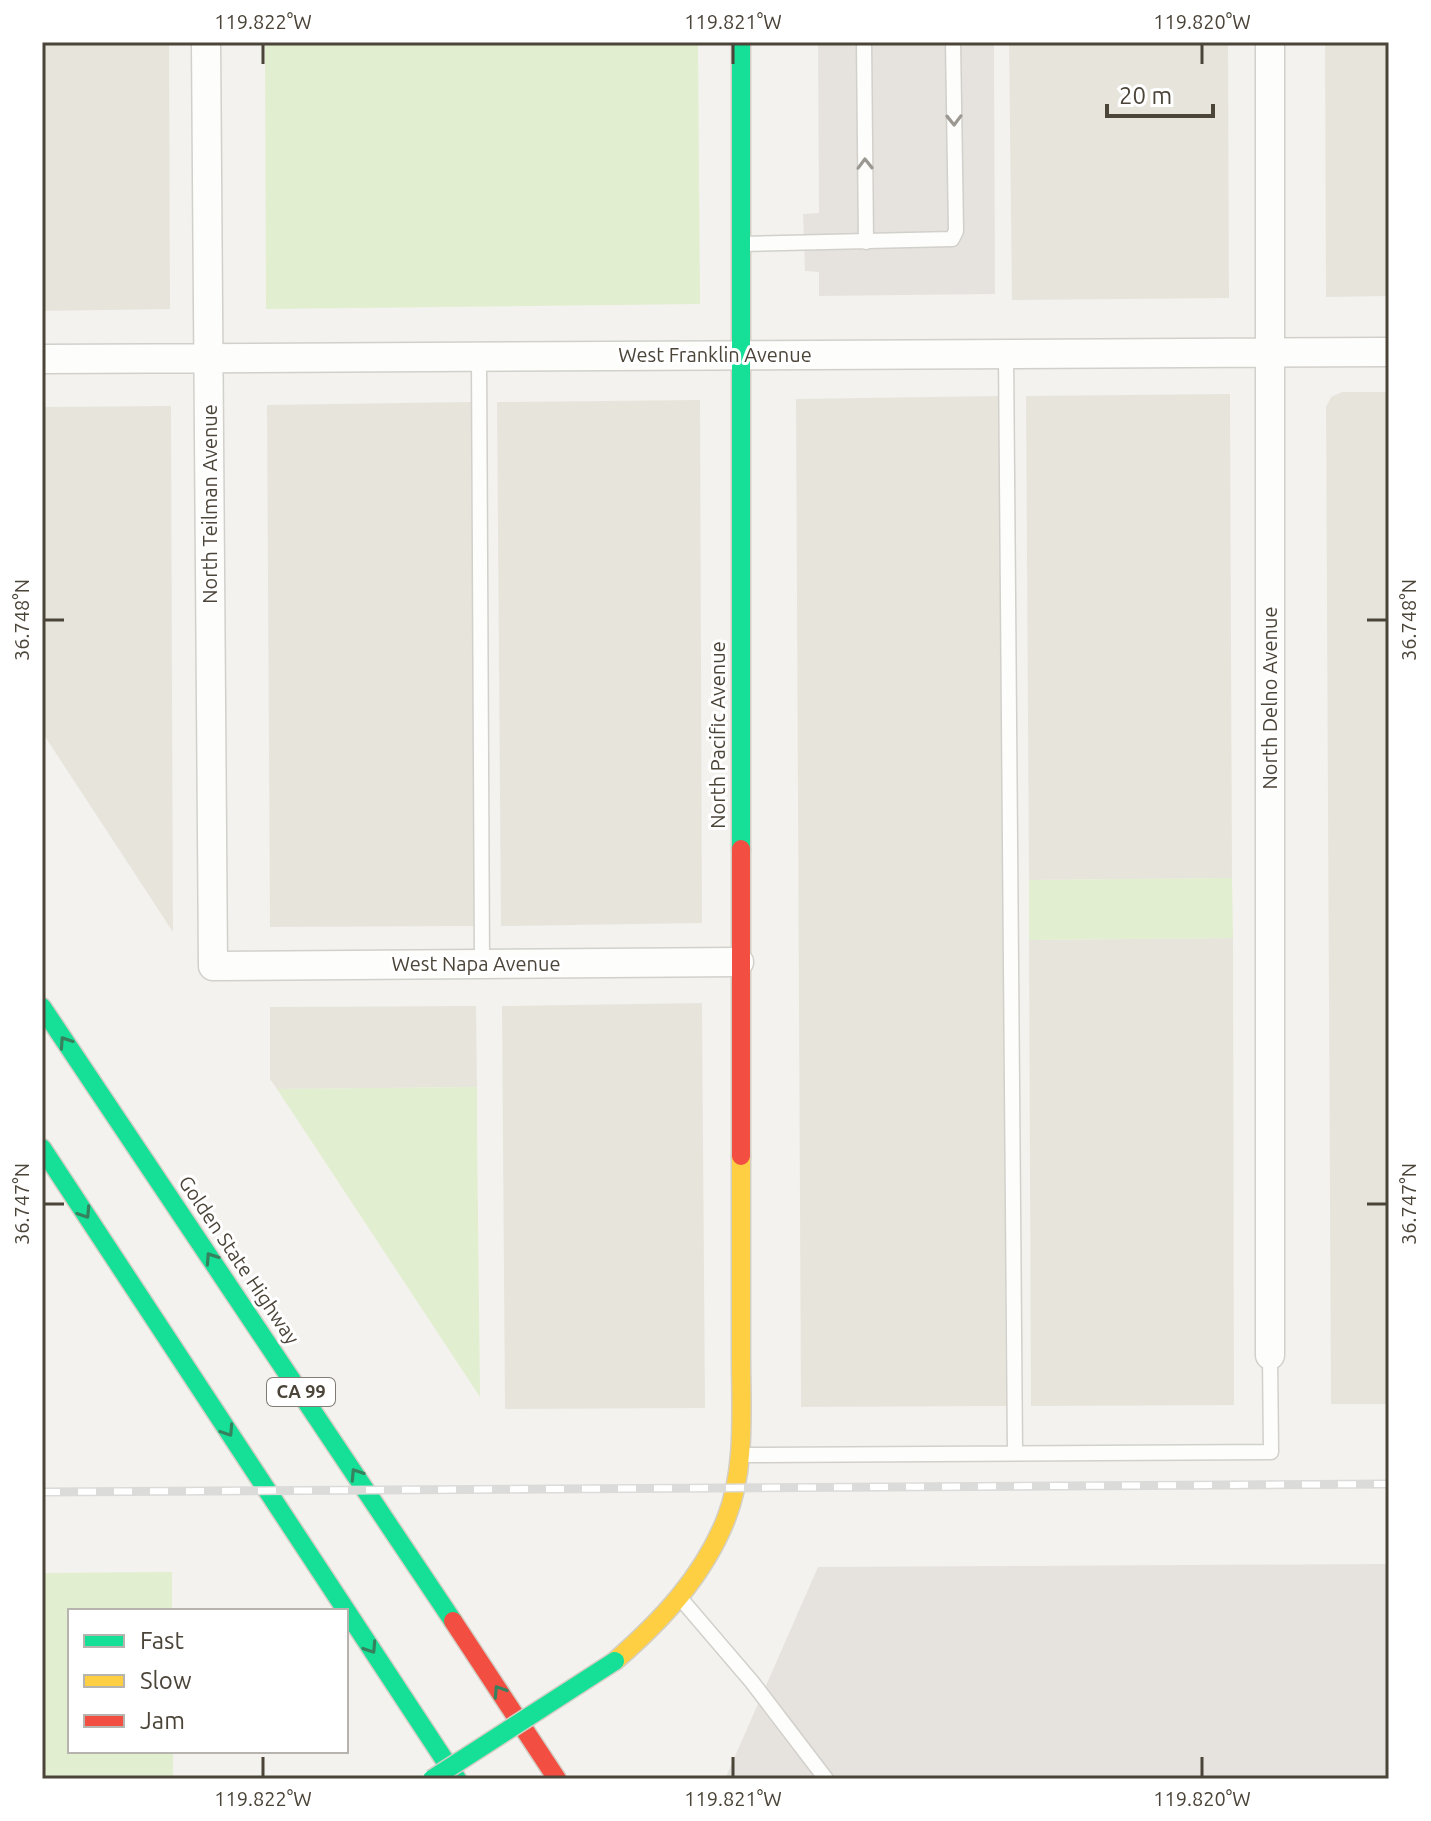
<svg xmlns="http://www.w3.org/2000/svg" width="1431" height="1821" font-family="Ubuntu,sans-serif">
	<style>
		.residential { fill: #e7e4dc }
		.industrial { fill: #e6e2de }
		.green { fill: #e1eecf }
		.parking { fill: #e6e3df }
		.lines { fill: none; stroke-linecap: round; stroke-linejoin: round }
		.lane-casing { stroke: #d2d0cb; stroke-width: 17 }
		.street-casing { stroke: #d2d0cb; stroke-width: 31 }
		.fast-casing { stroke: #d3cfc5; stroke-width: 21 }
		.slow-casing { stroke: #d3cfc5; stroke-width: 21 }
		.jam-casing { stroke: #d3cfc5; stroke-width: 21 }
		.lane { stroke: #fdfdfc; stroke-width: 14 }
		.street { stroke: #fdfdfc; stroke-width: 28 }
		.fast { stroke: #16e098; stroke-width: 18 }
		.slow { stroke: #ffcf43; stroke-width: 18 }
		.jam { stroke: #f24e42; stroke-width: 18 }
		.rail-casing { stroke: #dbdbda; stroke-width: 9 }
		.rail { stroke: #fff; stroke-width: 6; stroke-dasharray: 18; stroke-linecap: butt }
		.fast-bridge-casing { stroke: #d3cfc5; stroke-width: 21; stroke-linecap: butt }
		.fast-bridge { stroke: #16e098; stroke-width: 18 }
		.oneway { stroke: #9b9791 }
		.oneway2 { stroke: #36825f }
		.ticks { fill: none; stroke: #4b4439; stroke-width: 3 }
		.labels { text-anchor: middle; stroke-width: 6; stroke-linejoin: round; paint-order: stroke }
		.shield { fill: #fff; stroke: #817c74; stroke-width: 2 }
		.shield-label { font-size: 18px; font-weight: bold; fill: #4b4439 }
		.street-label { font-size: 20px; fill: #4b4439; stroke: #fff }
		.neatline { fill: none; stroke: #4b4439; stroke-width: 3 }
		.ticks-label { font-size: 20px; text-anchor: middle; fill: #4b4439 }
	</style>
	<rect width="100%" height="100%" fill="#f4f2ee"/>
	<path class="residential" d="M 42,42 L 169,42 L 170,309 L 42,311 Z
		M 1009,42 L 1228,42 L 1229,298 L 1012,300 Z
		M 1325,42 L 1389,42 L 1389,296 L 1326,297 Z
		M 1342,392 L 1389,392 L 1389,1404 L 1331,1404 L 1326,407 L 1331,397 Z
		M 1230,394 L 1232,878 L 1029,880 L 1026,396 Z
		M 1000,396 L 1006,1406 L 801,1407 L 796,399 Z
		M 700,400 L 702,923 L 501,926 L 497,402 Z
		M 471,402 L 475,926 L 270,927 L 267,405 Z
		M 171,406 L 172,695 L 173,932 L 42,732 L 42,407 Z
		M 1233,938 L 1234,1405 L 1031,1406 L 1029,940 Z
		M 702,1003 L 705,1408 L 505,1409 L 502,1006 Z
		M 476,1006 L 477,1087 L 277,1089 L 270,1079 L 270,1007 Z"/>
	<path class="industrial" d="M 1389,1564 L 1389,1779 L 725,1779 L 818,1567 Z"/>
	<path class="green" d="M 265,42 L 698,42 L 700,304 L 266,309 Z
		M 1232,878 L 1233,938 L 1029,940 L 1029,880 Z
		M 477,1087 L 477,1127 L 480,1397 L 277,1089 Z
		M 172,1572 L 172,1611 L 70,1611 L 70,1751 L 173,1751 L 173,1779 L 42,1779 L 42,1573 Z"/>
	<path class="parking" d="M 818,42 L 994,42 L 995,294 L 819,296 L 819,272 L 805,271 L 803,214 L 819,213 Z"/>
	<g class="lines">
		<g class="lane-casing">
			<path id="lane" d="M 864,42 L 866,242
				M 742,244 L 952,239 L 956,231 L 953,42
				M 1006,353 L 1015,1453
				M 479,357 L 482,965
				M 743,1455 L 1271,1452 L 1270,1355
				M 681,1599 L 752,1682 L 826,1779"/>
		</g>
		<g class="street-casing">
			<path id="street" d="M 206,42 L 213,966 L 739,962
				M 1270,42 L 1270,1355
				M 42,359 L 1389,352"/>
		</g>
		<g class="fast-casing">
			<path id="fast" d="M 741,42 L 741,849
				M 42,1007 L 453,1621
				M 42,1148 L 457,1779"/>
		</g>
		<g class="slow-casing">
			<path id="slow" d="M 615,1661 C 661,1621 703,1577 726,1519 C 746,1469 741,1410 741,1357 C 741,1290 741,1223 741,1156"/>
		</g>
		<g class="jam-casing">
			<path id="jam" d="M 741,849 L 741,1156
				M 453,1621 L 557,1779"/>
		</g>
		<use href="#lane" class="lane"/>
		<use href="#street" class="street"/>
		<use href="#fast" class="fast"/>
		<use href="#slow" class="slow"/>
		<use href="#jam" class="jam"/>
		<g class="rail-casing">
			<path id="rail" d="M 42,1492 L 1389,1484"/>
		</g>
		<use href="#rail" class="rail"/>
		<g class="fast-bridge-casing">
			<path id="fast-bridge" d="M 432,1779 L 615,1661"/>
		</g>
		<use href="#fast-bridge" class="fast-bridge"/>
	</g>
	<defs><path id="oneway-chevron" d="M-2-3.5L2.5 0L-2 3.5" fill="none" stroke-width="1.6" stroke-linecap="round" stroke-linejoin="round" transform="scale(2)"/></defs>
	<g class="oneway">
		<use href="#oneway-chevron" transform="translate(954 120) rotate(89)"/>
		<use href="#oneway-chevron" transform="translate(865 164) rotate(-91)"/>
	</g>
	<g class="oneway2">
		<use href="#oneway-chevron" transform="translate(65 1042) rotate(-124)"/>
		<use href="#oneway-chevron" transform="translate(85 1213) rotate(57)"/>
		<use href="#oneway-chevron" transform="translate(211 1258) rotate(-124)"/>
		<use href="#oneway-chevron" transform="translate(228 1431) rotate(57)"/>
		<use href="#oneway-chevron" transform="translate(356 1474) rotate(-123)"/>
		<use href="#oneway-chevron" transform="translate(371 1648) rotate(57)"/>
		<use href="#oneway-chevron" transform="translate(499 1691) rotate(-123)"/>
	</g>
	<path class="ticks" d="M 263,44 L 263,64M 733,44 L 733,64M 1202,44 L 1202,64M 44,620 L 64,620M 1367,620 L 1387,620M 44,1204 L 64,1204M 1367,1204 L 1387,1204M 263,1757 L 263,1777M 733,1757 L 733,1777M 1202,1757 L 1202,1777"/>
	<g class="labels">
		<rect class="shield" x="267" y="1378" width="68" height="28" rx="6"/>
		<g class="shield-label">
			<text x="301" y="1398">CA 99</text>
		</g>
		<g class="street-label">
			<text x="715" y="362">West Franklin Avenue</text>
			<text transform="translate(210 504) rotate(-90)" y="7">North Teilman Avenue</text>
			<text transform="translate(1270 698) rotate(-90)" y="7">North Delno Avenue</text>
			<text transform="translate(718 735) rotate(-90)" y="7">North Pacific Avenue</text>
			<text x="476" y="971">West Napa Avenue</text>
			<text transform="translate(239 1260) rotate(56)" y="7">Golden State Highway</text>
		</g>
	</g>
	<rect width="1431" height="1821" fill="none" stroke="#ffffff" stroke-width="88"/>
	<rect x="68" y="1609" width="280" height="144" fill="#ffffff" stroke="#b7b4b0" stroke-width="2"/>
	<rect x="84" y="1635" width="40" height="12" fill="#16e098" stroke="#b7b4b0" stroke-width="2"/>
	<text x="140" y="1649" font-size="24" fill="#4b4439">Fast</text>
	<rect x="84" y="1675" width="40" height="12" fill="#ffcf43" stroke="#b7b4b0" stroke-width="2"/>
	<text x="140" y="1689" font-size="24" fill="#4b4439">Slow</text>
	<rect x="84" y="1715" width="40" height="12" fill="#f24e42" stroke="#b7b4b0" stroke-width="2"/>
	<text x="140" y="1729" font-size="24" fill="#4b4439">Jam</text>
	<path d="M1107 104v12h106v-12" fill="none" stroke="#4b4439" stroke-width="4"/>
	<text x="1119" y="104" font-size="24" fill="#4b4439" stroke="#ffffff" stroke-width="6" paint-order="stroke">20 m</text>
	<rect x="44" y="44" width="1343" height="1733" class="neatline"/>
	<g class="ticks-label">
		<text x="263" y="29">119.822°W</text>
		<text x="733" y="29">119.821°W</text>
		<text x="1202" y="29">119.820°W</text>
		<text transform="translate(22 620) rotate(-90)" y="7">36.748°N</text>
		<text transform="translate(1409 620) rotate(-90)" y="7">36.748°N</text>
		<text transform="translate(22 1204) rotate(-90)" y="7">36.747°N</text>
		<text transform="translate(1409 1204) rotate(-90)" y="7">36.747°N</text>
		<text x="263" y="1806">119.822°W</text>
		<text x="733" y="1806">119.821°W</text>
		<text x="1202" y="1806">119.820°W</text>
	</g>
</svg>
